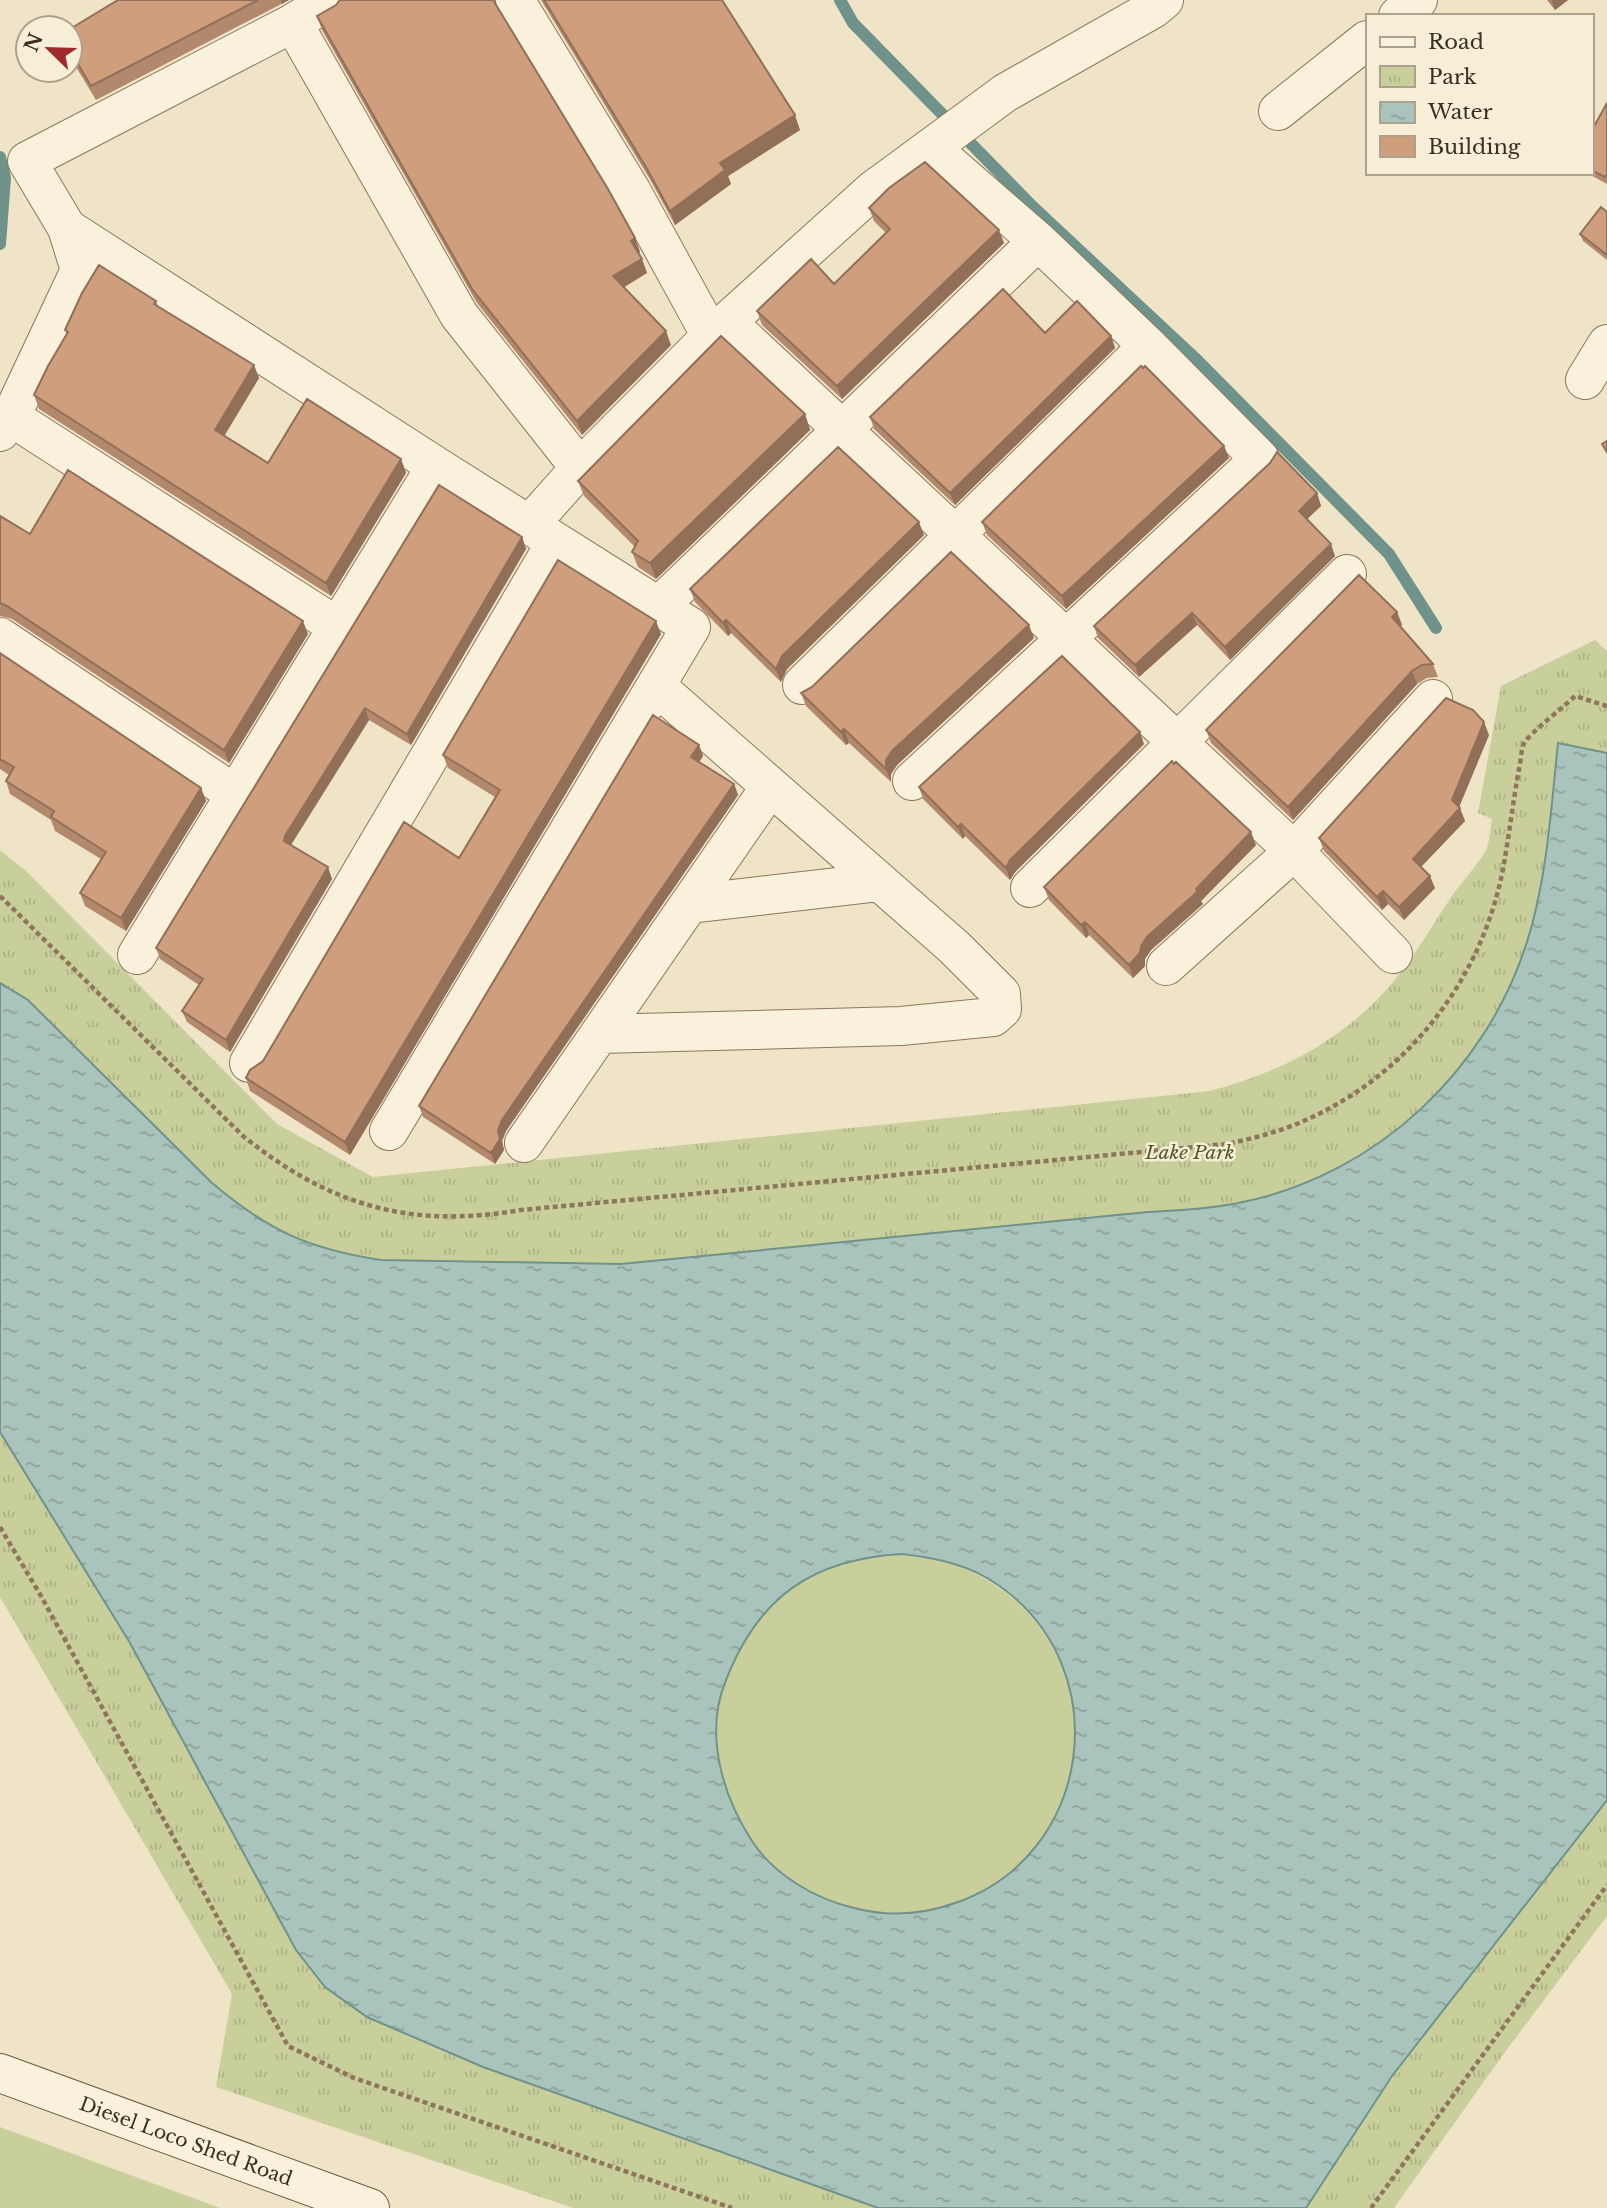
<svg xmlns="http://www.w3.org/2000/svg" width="1607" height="2208" font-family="'Libre Baskerville',serif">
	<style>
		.grass { fill: #c9cf9b }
		.park { fill: url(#park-tufts) }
		.water { fill: url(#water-ripples); stroke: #6f938a; stroke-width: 2; fill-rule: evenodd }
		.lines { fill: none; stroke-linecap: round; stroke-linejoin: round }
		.stream { stroke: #6f938a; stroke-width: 12 }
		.street-casing { stroke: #8d765c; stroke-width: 40 }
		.secondary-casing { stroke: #6f573f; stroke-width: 40 }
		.path { stroke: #8d765c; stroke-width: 4.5; stroke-dasharray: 5 3.5; stroke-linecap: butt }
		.street { stroke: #faf1dc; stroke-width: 38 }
		.secondary { stroke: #faf1dc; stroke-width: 38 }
		.wall { fill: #b2896c }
		.shaded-wall { fill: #916f58 }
		.building { fill: #cf9f7d; stroke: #916f58; stroke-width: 2 }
		.labels { text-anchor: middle; stroke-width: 5; stroke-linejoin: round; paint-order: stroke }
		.park-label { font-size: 19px; font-style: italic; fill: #4d5a26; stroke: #f7eed8 }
		.street-label { font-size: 19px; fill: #3d2e20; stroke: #f7eed8 }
	</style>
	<defs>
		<pattern id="park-tufts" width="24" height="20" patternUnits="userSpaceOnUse" patternTransform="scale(1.75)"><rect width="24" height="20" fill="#c9cf9b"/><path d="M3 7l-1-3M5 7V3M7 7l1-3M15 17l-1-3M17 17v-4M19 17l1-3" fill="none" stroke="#aeb285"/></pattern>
		<pattern id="water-ripples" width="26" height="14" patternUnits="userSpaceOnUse" patternTransform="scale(1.75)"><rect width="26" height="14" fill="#a9c4bc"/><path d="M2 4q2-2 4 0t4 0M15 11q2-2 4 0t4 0" fill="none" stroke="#8ba098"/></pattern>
	</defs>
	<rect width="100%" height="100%" fill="#f0e4c8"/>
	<path class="grass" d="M717 1734a179 179 0 1 1 358 0a179 179 0 1 1-358 0Z
		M 0,2127 L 220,2208 L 0,2208 Z"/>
	<path class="park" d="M 1595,640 L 1607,651 L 1607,753 L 1558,743 C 1551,808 1547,880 1527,942 C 1485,1071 1377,1174 1243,1202 C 1211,1208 1180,1210 1148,1212 L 621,1264 L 381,1260 C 308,1249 267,1230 211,1182 L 28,1001 L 0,983 L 0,850 L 26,871 L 277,1124 L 373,1177 L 1210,1091 C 1287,1071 1356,1033 1404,968 C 1420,947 1433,924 1448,902 C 1459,884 1476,868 1486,850 C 1490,842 1490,828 1492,819 L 1478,813 L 1501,686 Z
		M 0,1432 L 130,1643 L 296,1950 L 325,1987 L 367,2017 L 483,2067 L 878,2208 L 573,2208 L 216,2087 L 232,1994 L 0,1597 Z
		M 1607,1800 L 1607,1916 L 1505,2052 L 1394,2208 L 1306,2208 L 1392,2076 Z"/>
	<path class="water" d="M 1558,743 L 1607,753 L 1607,1800 L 1392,2076 L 1306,2208 L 878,2208 L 483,2067 L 367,2017 L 325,1987 L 296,1950 L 130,1643 L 0,1432 L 0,983 L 28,1000 L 211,1182 C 267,1230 308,1249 381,1260 L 621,1264 L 1148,1212 C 1180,1210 1211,1209 1243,1202 C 1377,1174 1486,1071 1527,942 C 1547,879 1551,809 1558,743 ZM 902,1554 C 937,1558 970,1565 998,1585 C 1118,1668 1093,1856 955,1903 C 921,1915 888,1917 854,1908 C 816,1899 775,1876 752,1841 C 722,1795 704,1733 726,1680 C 759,1596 813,1559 902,1554 Z"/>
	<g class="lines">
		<path class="stream" d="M 840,0 L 853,23 L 1033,207 L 1198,361 L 1389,554 L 1436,628
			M 0,157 L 5,178 L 0,244"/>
		<g class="street-casing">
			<path id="street" d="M 330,0 L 293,23 L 27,161 L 67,228 L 436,466 L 691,627 L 389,1131
				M 515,0 L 632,192 L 711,336
				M 1398,16 L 1418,0
				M 293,23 L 459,315 L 580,468 L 711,336 L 873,190 L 1005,93 L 1153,9 L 1164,0
				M 1278,111 L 1367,40
				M 727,322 L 1294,851 L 1393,954
				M 1585,380 L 1607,344
				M 11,417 L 338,627
				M 0,432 L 11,417 L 80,270 L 67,228
				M 530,524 L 580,468
				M 659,606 L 1038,241
				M 0,637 L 235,794
				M 802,685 L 1148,346
				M 912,781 L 1260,459 L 1148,346 L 1038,241 L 931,148
				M 1030,888 L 1347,574
				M 690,904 L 880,882
				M 137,955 L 436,466
				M 1166,966 L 1294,851 L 1433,699
				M 600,1034 L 901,1026 L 993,1017 L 1002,1009 L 1001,994 L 954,947 L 656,686
				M 249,1063 L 556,542
				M 524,1143 L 770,787"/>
		</g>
		<g class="secondary-casing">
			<g id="secondary">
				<path id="s1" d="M 0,2073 L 370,2208"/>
			</g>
		</g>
		<path class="path" d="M 0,896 L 243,1136 C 330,1206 410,1229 521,1210 L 1227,1144 C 1255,1138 1282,1131 1308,1119 C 1410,1073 1482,978 1503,869 C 1509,836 1513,802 1519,769 C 1521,761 1521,750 1524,743 C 1530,733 1565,706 1575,696 L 1607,706
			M 0,1527 L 41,1596 L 288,2046 L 354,2078 L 732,2208
			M 1371,2208 L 1607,1885"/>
		<use href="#street" class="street"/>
		<use href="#secondary" class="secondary"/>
	</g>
	<path class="wall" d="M 118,0 L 289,0 L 96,100 L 70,57 L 70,29 Z
		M 541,0 L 722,0 L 800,130 L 728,176 L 731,184 L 675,225 L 651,181 Z
		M 1547,0 L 1568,0 L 1555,10 Z
		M 336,5 L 635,238 L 640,252 L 638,253 L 647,273 L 623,287 L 671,345 L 582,435 L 477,303 L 322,30 L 317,16 Z
		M 1607,103 L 1607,184 L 1587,173 L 1591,173 L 1591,132 Z
		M 869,208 L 1004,243 L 842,399 L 762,325 L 757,311 L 834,284 L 886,233 L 874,221 Z
		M 1607,212 L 1607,260 L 1583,241 L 1580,234 Z
		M 156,301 L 158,306 L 259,378 L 224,436 L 268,463 L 401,459 L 406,473 L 331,596 L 39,409 L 34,395 L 67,335 L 65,330 Z
		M 1045,333 L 1111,336 L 1115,348 L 955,505 L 874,429 L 870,417 Z
		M 805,414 L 810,430 L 656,579 L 638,567 L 632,552 L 635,547 L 584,496 L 578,481 Z
		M 1224,446 L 1229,458 L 1066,609 L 987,535 L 982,522 Z
		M 439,485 L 522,537 L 526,549 L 411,745 L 369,720 L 291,845 L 332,879 L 230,1052 L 187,1022 L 182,1011 L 199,985 L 160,959 L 156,948 Z
		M 1317,493 L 1321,506 L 1307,519 L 1335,556 L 1230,660 L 1197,625 L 1139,677 L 1098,638 L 1094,626 Z
		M 0,516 L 30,534 L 308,634 L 229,763 L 12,619 L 0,616 Z
		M 924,535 L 787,669 L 781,682 L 731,633 L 728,636 L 695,602 L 690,589 Z
		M 1397,612 L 1402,625 L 1400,626 L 1433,664 L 1438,677 L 1427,678 L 1417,684 L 1293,820 L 1211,743 L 1206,730 Z
		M 661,634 L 350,1155 L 250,1091 L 246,1078 L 459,858 L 495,797 L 448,768 L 443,755 Z
		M 1034,638 L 897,765 L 891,774 L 891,782 L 849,743 L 846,745 L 806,706 L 801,693 Z
		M 0,653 L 201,788 L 206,801 L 126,931 L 85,906 L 80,893 L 101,859 L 55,831 L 51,820 L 10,794 L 6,781 L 9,775 L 0,769 Z
		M 1489,735 L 1459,807 L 1465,821 L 1421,867 L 1435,888 L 1404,920 L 1388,904 L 1382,910 L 1324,851 L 1319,838 Z
		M 1144,744 L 1015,872 L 1010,880 L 965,836 L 963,839 L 923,799 L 919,787 Z
		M 699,745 L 703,756 L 699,762 L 734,784 L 738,795 L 506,1131 L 502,1141 L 504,1150 L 495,1164 L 423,1117 L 419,1106 Z
		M 1256,845 L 1201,901 L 1203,904 L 1151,950 L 1145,959 L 1145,966 L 1133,978 L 1089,935 L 1086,938 L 1049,900 L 1044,887 Z"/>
	<path class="shaded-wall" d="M 281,0 L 289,0 L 282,4 Z
		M 1551,0 L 1568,0 L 1555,10 Z
		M 795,115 L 800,130 L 728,176 L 731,184 L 675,225 L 670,211 L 720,163 Z
		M 999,230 L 1004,243 L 842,399 L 837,386 Z
		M 635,238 L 640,252 L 636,255 L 631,241 Z
		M 642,259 L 647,273 L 618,291 L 613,276 Z
		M 666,331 L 671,345 L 582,435 L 577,421 Z
		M 1111,336 L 1115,348 L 955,505 L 950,493 Z
		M 254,365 L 259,378 L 220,443 L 215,430 Z
		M 805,414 L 810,430 L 656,579 L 650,563 Z
		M 1224,446 L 1229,458 L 1066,609 L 1062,596 Z
		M 401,459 L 406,473 L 331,596 L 326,583 Z
		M 1317,493 L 1321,506 L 1303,523 L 1299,511 Z
		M 919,522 L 924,535 L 787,669 L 781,682 L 776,669 L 782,656 Z
		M 522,537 L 526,549 L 411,745 L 407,734 Z
		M 1331,544 L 1335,556 L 1230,660 L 1225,647 Z
		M 1397,612 L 1402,625 L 1396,630 L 1392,617 Z
		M 1192,613 L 1197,625 L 1139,677 L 1135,665 Z
		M 726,620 L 731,633 L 728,636 L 723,623 Z
		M 303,621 L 308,634 L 229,763 L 224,750 Z
		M 656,621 L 661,634 L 350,1155 L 345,1142 Z
		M 1029,625 L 1034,638 L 897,765 L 891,774 L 891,782 L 886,769 L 886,760 L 892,751 Z
		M 1412,671 L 1417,684 L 1293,820 L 1288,807 Z
		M 365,708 L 369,720 L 289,848 L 284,841 L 285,836 Z
		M 1484,722 L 1489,735 L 1457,812 L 1460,808 L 1465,821 L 1417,871 L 1413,859 L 1452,800 Z
		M 844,729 L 849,743 L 846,745 L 841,732 Z
		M 1140,732 L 1144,744 L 1015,872 L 1010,880 L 1006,868 L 1010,860 Z
		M 699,745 L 703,756 L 695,768 L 691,757 Z
		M 734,784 L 738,795 L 506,1131 L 502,1141 L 504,1150 L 495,1164 L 491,1153 L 502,1120 Z
		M 201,788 L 206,801 L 126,931 L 121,918 Z
		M 961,824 L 965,836 L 963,839 L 958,827 Z
		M 1251,832 L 1256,845 L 1201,901 L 1203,904 L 1151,950 L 1145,959 L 1145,966 L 1133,978 L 1129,965 L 1147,937 Z
		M 328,867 L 332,879 L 230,1052 L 226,1040 Z
		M 1430,876 L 1435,888 L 1404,920 L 1399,907 Z
		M 1383,891 L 1388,904 L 1382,910 L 1377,897 Z
		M 1085,922 L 1089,935 L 1086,938 L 1081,925 Z"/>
	<path class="building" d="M 118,0 L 258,0 L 91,86 L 70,51 L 70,29 Z
		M 340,0 L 493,0 L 608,189 L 635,238 L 631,241 L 642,259 L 613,276 L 666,331 L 577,421 L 472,289 L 317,16 L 336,5 Z
		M 544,0 L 722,0 L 795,115 L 720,163 L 725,170 L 670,211 L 646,167 Z
		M 1607,103 L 1607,174 L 1605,177 L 1591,170 L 1591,132 Z
		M 925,162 L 999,230 L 837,386 L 757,311 L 811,259 L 834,284 L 890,229 L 869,208 L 889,188 Z
		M 1601,207 L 1607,212 L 1607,255 L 1580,234 Z
		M 99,265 L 156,301 L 154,304 L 254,365 L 215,430 L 268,463 L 307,399 L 401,459 L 326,583 L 34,395 L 48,366 L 68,332 L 65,330 L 82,293 Z
		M 1003,289 L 1045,333 L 1077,301 L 1111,336 L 950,493 L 870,417 Z
		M 721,336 L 805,414 L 650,563 L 632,552 L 638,541 L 578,481 Z
		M 1141,366 L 1143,368 L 1145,366 L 1224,446 L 1062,596 L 982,522 Z
		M 1607,441 L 1607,452 L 1602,444 Z
		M 838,447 L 919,522 L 782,656 L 776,669 L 726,620 L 723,623 L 690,589 Z
		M 1277,452 L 1317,493 L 1299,511 L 1331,544 L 1225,647 L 1192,613 L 1135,665 L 1094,626 L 1270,463 Z
		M 68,470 L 303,621 L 224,750 L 7,606 L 0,603 L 0,516 L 30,534 Z
		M 439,485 L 522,537 L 407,734 L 365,708 L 285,836 L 284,841 L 328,867 L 226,1040 L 182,1011 L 203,979 L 156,948 Z
		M 951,552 L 1029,625 L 892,751 L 886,760 L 886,769 L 844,729 L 841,732 L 801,693 L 812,687 Z
		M 558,560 L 656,621 L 345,1142 L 246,1078 L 250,1070 L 263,1061 L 404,822 L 459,858 L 500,790 L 443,755 Z
		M 1359,575 L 1397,612 L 1392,617 L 1433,664 L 1422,665 L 1412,671 L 1288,807 L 1206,730 Z
		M 0,653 L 201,788 L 121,918 L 80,893 L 106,852 L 51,817 L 54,811 L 6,781 L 14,767 L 0,759 Z
		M 1062,656 L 1140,732 L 1010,860 L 1006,868 L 961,824 L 958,827 L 919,787 Z
		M 1446,698 L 1473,710 L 1484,722 L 1452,800 L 1460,808 L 1413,859 L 1430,876 L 1399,907 L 1383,891 L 1377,897 L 1319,838 Z
		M 653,715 L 699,745 L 691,757 L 734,784 L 502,1120 L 498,1130 L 500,1139 L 491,1153 L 419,1106 Z
		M 1172,761 L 1174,764 L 1176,762 L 1251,832 L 1196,889 L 1198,891 L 1147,937 L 1141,946 L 1140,953 L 1129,965 L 1085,922 L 1081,925 L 1044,887 Z"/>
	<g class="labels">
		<g class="park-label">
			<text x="1190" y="1159">Lake Park</text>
		</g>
		<g class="street-label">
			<text dy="7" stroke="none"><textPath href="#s1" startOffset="198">Diesel Loco Shed Road</textPath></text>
		</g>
	</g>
	<rect x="1366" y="14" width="228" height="161" fill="#f7eed8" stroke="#ada18e" stroke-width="2"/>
	<rect x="1380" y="37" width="35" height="10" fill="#faf1dc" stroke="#ada18e" stroke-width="2"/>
	<text x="1428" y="49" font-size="21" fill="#3d2e20">Road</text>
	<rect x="1380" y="66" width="35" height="21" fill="url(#park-tufts)" stroke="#ada18e" stroke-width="2"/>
	<text x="1428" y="84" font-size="21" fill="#3d2e20">Park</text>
	<rect x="1380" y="102" width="35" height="21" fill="url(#water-ripples)" stroke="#ada18e" stroke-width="2"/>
	<text x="1428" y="119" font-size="21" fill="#3d2e20">Water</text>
	<rect x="1380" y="136" width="35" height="21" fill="#cf9f7d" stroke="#ada18e" stroke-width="2"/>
	<text x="1428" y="154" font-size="21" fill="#3d2e20">Building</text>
	<g transform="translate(49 49) rotate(293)"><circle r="33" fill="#f7eed8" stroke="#ada18e" stroke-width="2"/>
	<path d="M0-5L12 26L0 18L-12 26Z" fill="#9e2a2b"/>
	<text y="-10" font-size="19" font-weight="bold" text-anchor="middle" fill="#3d2e20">N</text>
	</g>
</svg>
